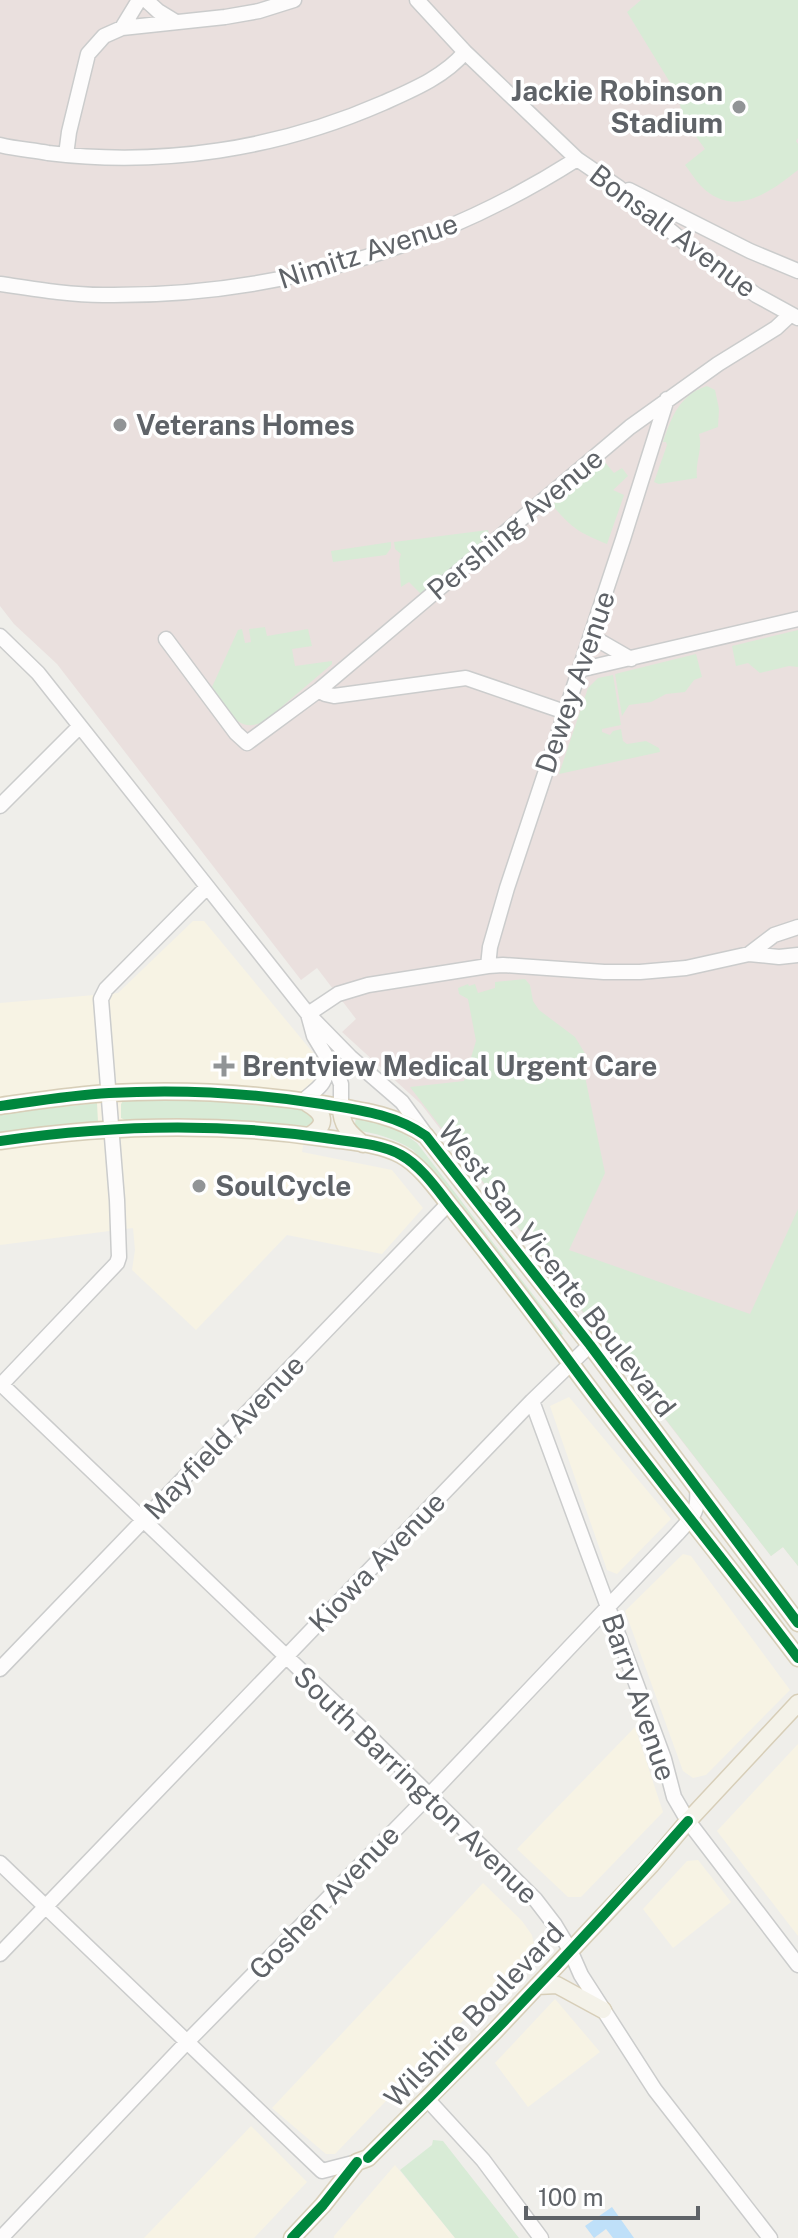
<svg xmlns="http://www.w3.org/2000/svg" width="798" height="2238" font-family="'Public Sans',sans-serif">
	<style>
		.commercial { fill: #f7f3e4 }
		.medical { fill: #eae0de }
		.green { fill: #d8ebd6 }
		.water { fill: #bfe0f9 }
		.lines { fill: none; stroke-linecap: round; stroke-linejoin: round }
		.minor-casing { stroke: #cbcccc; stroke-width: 17 }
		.major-casing { stroke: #d7ceb8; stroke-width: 19 }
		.minor { stroke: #fdfcfc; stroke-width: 14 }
		.major { stroke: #f4f2e9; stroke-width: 16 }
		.cycleway-casing { stroke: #fff; stroke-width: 15 }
		.cycleway { stroke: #00873e; stroke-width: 10 }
		.poi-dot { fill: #919496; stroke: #fff; stroke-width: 3 }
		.labels { text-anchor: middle; stroke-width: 7; stroke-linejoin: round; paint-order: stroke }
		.poi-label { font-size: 28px; font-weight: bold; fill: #5f6368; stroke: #fff; text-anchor: start }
		.street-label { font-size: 28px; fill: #5f6368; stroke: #fff }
	</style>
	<rect width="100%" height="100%" fill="#efeeea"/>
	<path class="commercial" d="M 193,921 L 204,921 L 319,1060 L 302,1152 L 392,1170 L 423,1208 L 382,1254 L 287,1235 L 196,1330 L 132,1270 L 135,1250 L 133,1228 L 0,1245 L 0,1003 L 118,993 Z
		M 569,1397 L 671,1519 L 617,1574 L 607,1570 L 550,1406 Z
		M 683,1554 L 691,1556 L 790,1690 L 706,1775 L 693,1778 L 683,1771 L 625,1611 Z
		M 635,1727 L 663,1812 L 581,1897 L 568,1897 L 517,1849 Z
		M 798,1744 L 798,1936 L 717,1831 Z
		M 698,1860 L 731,1902 L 673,1948 L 643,1909 L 687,1861 Z
		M 483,1883 L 522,1921 L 532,1935 L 534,1944 L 459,2025 L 335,2154 L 326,2154 L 272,2108 Z
		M 555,1999 L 600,2052 L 528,2107 L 495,2063 Z
		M 251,2126 L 307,2182 L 254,2238 L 144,2238 Z
		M 395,2165 L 455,2238 L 334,2238 L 334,2236 Z"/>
	<path class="medical" d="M 0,0 L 798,0 L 798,1566 L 783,1547 L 771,1556 L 421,1104 L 342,1032 L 356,1019 L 317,968 L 301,980 L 57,664 L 14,624 L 0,606 Z"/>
	<path class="green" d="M 641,0 L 798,0 L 798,138 L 796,141 L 798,144 L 798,170 C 769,193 734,219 701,186 C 695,180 690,171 685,165 L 705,149 L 687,124 L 674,89 L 627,12 Z
		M 707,386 L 715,390 L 719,409 L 718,427 L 699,434 C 703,450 695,461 697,478 L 659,484 L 654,482 L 667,445 L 666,442 L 663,442 C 671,418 680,394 707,386 Z
		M 604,461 L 614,473 L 622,468 L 628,476 L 613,490 L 624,495 L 607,544 C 578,532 573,529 552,505 Z
		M 488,530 L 489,537 L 421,594 L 409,582 L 401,587 L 399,561 L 401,554 L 395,549 L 394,542 Z
		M 391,542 L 391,548 L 386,555 L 333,562 L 331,551 Z
		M 265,627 L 267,636 L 308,629 L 312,646 L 292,649 L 295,666 L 332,661 L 332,664 L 265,721 C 236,736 227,707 212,687 L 238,630 L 242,629 L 245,643 L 251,642 L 249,629 Z
		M 798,630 L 798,667 L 789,666 L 760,673 L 748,663 L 736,666 L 732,646 Z
		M 696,654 L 702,677 L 694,680 L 685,692 L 666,694 L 651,702 L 629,705 L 622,716 L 615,674 Z
		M 613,675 L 621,725 L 602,729 L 602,732 L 610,735 L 613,731 L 621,729 L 623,741 L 627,744 L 646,741 L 659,748 L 660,752 L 559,774 L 588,688 L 598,678 Z
		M 525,979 L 530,985 L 533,1001 L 539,1010 L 575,1037 L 589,1060 L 582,1062 L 605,1173 L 569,1250 L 750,1314 L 798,1209 L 798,1566 L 783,1547 L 771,1556 L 410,1087 L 464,1081 L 476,1041 L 468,999 L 459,994 L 458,988 L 468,984 L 469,986 L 475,984 L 478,993 L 495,988 L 495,982 Z
		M 181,1100 L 246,1103 L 309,1109 L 316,1114 L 314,1129 L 183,1120 L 125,1120 L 121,1118 L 121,1104 L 123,1101 Z
		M 97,1103 L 98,1122 L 0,1133 L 0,1114 Z
		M 356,1117 L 395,1127 L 417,1143 L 563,1334 L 558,1337 L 413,1150 C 394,1138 376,1133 354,1130 Z
		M 433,2140 L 443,2141 L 519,2238 L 455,2238 L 400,2170 L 432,2145 Z"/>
	<path class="water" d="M 612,2207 L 634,2238 L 613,2238 L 606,2229 L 594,2238 L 585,2226 Z"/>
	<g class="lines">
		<g class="minor-casing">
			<path id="minor" d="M 146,0 L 158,11 L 176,22
				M 417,0 L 465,52 L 577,159 L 618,187 L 684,242 L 756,295 L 798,318
				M 122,28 L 139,0
				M 0,145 C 16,149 32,150 48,153 C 162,167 278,149 383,103 C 412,90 444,77 465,52
				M 66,155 L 69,132 L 88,54 L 104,36 L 122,28 L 225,17 L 259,11 L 294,0
				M 629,190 L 750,251 L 798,271
				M 0,284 C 34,289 69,295 103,295 C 273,297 434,250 577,159
				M 0,636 L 38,673 L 308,1014 L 350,1057 L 402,1102 L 426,1135
				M 591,636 L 631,659
				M 166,639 L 236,733 L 247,743 L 319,690 L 630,427 L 718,364 L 776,328 L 790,315
				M 579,670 L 798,619
				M 319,690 L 325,694 L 334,696 L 466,678 L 565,712
				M 0,806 L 80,726
				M 749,954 L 774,935 L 798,927
				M 488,966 L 490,947 L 507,888 L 623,539 L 667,399
				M 308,1014 L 338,994 L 368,985 L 488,966 L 503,965 L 604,972 L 640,972 L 686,968 L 749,954 L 779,957 L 798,955
				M 308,1014 L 314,1036 L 337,1074 L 341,1084 L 341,1107
				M 303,1101 C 321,1085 324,1087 329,1063
				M 0,1383 L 359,1726 L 535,1899 L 555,1925 L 570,1950 L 581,1975 L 655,2090 L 770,2238
				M 0,1386 L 117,1263 L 119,1257 L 117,1200 L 101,999 L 106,989 L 207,887
				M 532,1401 L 664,1759 L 674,1797 L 688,1821 L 798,1965
				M 0,1669 L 448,1204
				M 0,1863 L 322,2171 L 357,2162
				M 0,1954 L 532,1401 L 590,1345
				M 428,2100 L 483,2160 L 541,2238
				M 1,2238 L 186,2043 L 440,1784 L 677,1534 C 692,1517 699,1513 697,1489"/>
		</g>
		<g class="major-casing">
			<path id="major" d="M 307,1103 C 324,1113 329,1124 309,1136
				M 0,1106 C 36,1101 73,1095 109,1093 C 179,1089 253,1093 322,1104 C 359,1110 395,1114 426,1136 L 590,1345 L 798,1623
				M 341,1107 C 341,1125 349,1133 363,1144
				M 0,1141 C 108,1125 217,1122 325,1138 C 350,1142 379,1143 401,1155 C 423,1167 440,1194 455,1212 C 494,1261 532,1311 569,1361 C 643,1462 723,1558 798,1658
				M 537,1986 L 557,1985 L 603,2010
				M 292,2238 L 323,2205 L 357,2162 L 368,2158 L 494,2032 L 651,1865 L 688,1821 L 798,1703"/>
		</g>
		<use href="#minor" class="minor"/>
		<use href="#major" class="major"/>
		<g class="cycleway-casing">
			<path id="cycleway" d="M 0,1106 C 36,1101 73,1095 109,1093 C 179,1089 253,1093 322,1104 C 359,1110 395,1114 426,1136 L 590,1345 L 798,1623
				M 0,1141 C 108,1125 217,1122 325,1138 C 350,1142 379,1143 401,1155 C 423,1167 440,1194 455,1212 C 494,1261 532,1311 569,1361 C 643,1462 723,1558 798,1658
				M 368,2158 C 479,2050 586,1937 688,1821
				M 292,2238 L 323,2205 L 357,2162"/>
		</g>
		<use href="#cycleway" class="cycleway"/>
	</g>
	<g class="poi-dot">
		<circle cx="739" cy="107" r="8"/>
		<circle cx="120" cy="425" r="8"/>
		<path d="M220 1054h8v8h8v8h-8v8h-8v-8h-8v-8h8z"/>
		<circle cx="199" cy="1186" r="8"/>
	</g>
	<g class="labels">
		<g class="poi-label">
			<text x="723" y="101" text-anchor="end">Jackie Robinson<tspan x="723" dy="32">Stadium</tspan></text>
			<text x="136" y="435">Veterans Homes</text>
			<text x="242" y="1076">Brentview Medical Urgent Care</text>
			<text x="215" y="1196">SoulCycle</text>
		</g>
		<g class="street-label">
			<text transform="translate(673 231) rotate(37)" y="10">Bonsall Avenue</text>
			<text transform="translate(368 251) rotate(-18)" y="10">Nimitz Avenue</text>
			<text transform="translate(515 524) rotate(-40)" y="10">Pershing Avenue</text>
			<text transform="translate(575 682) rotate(-71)" y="10">Dewey Avenue</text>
			<text transform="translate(557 1269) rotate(52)" y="10">West San Vicente Boulevard</text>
			<text transform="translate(224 1437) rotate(-46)" y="10">Mayfield Avenue</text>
			<text transform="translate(377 1562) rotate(-46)" y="10">Kiowa Avenue</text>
			<text transform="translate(639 1697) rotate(71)" y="10">Barry Avenue</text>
			<text transform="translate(416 1785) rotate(44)" y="10">South Barrington Avenue</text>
			<text transform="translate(324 1902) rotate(-46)" y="10">Goshen Avenue</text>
			<text transform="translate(474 2015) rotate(-46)" y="10">Wilshire Boulevard</text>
		</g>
	</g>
	<path d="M526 2206v12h172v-12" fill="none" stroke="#5f6368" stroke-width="4"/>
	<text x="538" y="2206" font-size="24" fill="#5f6368" stroke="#ffffff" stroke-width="6" paint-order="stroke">100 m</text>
</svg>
